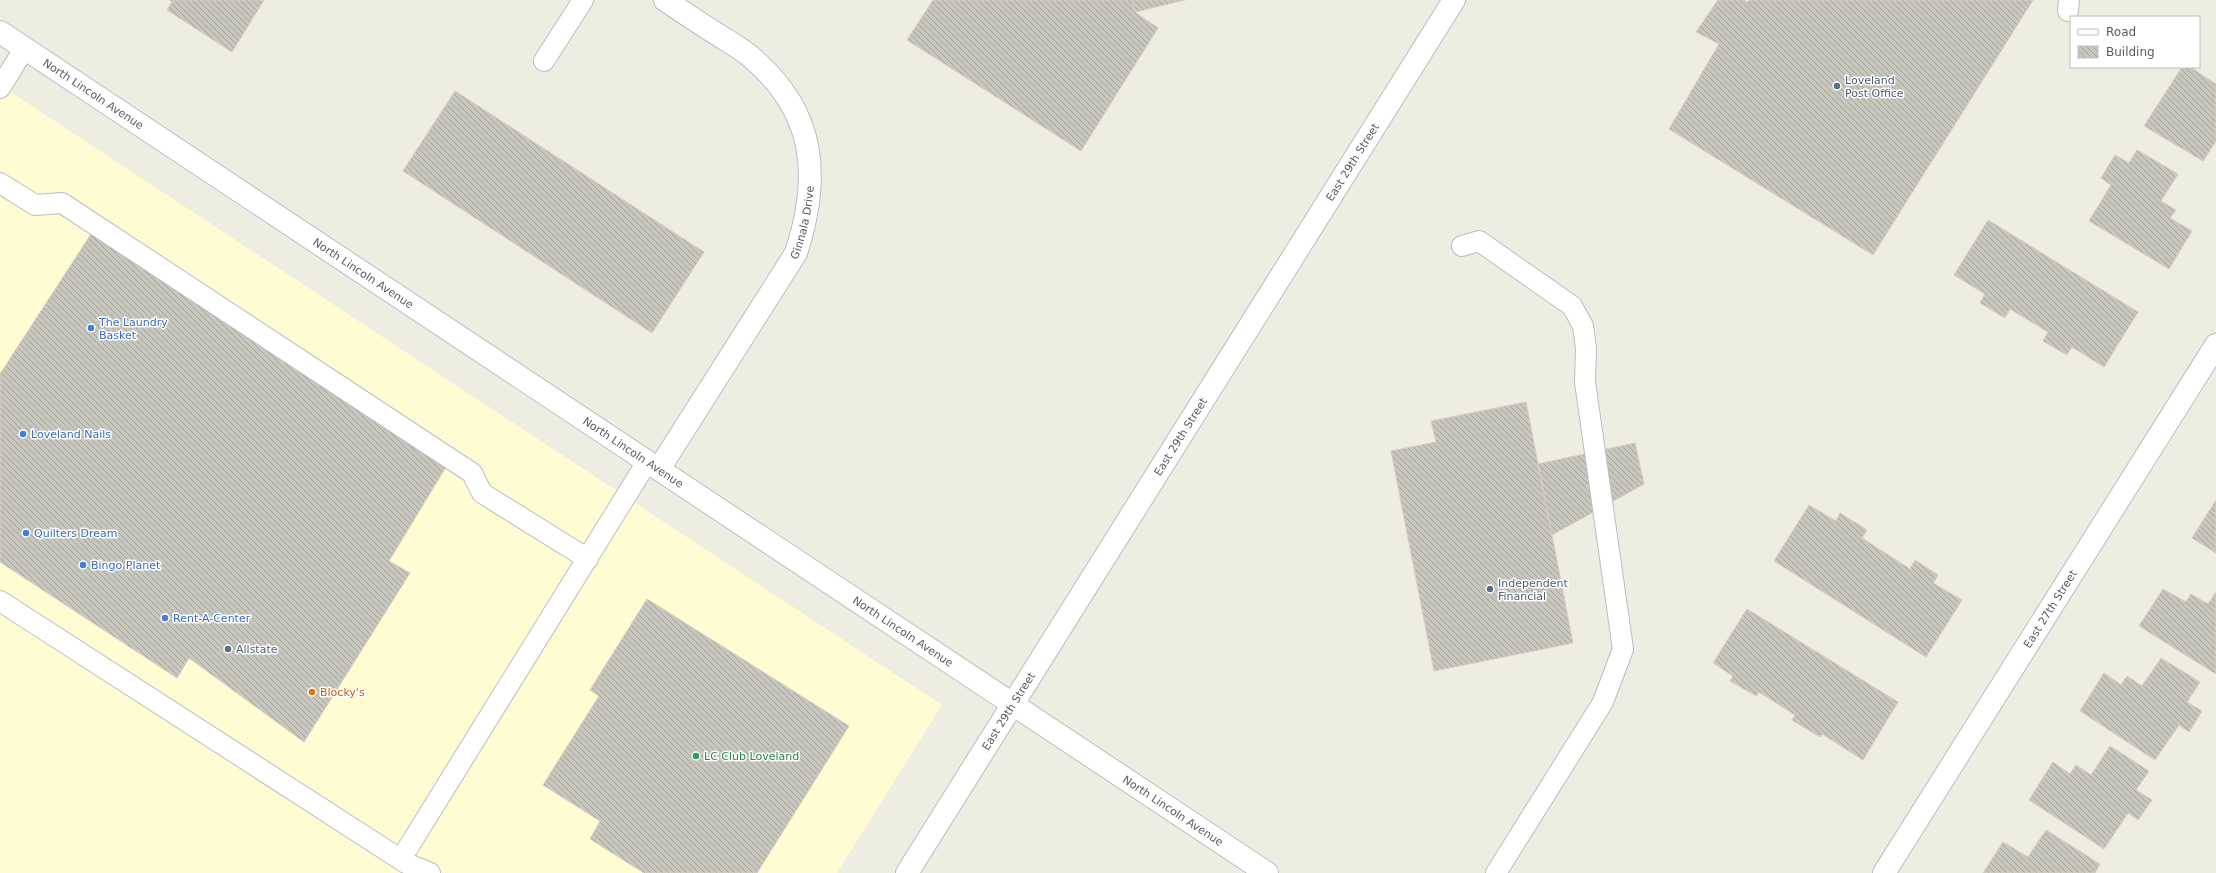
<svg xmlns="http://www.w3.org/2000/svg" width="2216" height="873" font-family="'DejaVu Sans',sans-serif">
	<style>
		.commercial { fill: #fffcd4 }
		.building { fill: url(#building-back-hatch); stroke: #d2cfbf }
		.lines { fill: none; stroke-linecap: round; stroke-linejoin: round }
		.service-casing { stroke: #bbbdc3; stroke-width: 22 }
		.minor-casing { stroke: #bbbdc3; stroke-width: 24 }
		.tertiary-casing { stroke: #bbbdc3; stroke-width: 24 }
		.secondary-casing { stroke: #babcc3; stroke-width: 24 }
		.service { stroke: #fff; stroke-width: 20 }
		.minor { stroke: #fff; stroke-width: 22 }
		.tertiary { stroke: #fff; stroke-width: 22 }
		.secondary { stroke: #fff; stroke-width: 22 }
		.service-dot { fill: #5c6f8a; stroke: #fff; stroke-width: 1.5 }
		.shop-dot { fill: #3f7fe0; stroke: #fff; stroke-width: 1.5 }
		.food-dot { fill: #e8710a; stroke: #fff; stroke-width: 1.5 }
		.leisure-dot { fill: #2e9e5b; stroke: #fff; stroke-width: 1.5 }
		.labels { text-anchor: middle; stroke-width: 3; stroke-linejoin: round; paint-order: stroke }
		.service-label { font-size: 11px; fill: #4e5e75; stroke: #fff; text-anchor: start }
		.street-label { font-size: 11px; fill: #595c63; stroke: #fff }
		.shop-label { font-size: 11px; fill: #366cbe; stroke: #fff; text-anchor: start }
		.food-label { font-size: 11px; fill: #c56008; stroke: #fff; text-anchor: start }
		.leisure-label { font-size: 11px; fill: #27864d; stroke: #fff; text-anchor: start }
	</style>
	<defs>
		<pattern id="building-back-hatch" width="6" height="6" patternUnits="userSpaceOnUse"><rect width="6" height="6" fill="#c8c7be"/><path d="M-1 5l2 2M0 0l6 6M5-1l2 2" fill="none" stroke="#a5a59e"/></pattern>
	</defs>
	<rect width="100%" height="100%" fill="#edede1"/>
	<path class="commercial" d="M 0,85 L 942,705 L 837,873 L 0,873 Z"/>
	<path class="building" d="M 169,0 L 264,0 L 232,52 L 167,10 L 172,2 Z
		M 933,0 L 1132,0 L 1135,12 L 1158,28 L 1081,151 L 907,40 Z
		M 1132,0 L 1185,0 L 1135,12 Z
		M 1718,0 L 1743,0 L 1748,2 L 1749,0 L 2033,0 L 1873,255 L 1669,129 L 1719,44 L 1696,32 Z
		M 2182,67 L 2190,67 L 2216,84 L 2216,141 L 2203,161 L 2144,126 Z
		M 455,91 L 704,252 L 652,333 L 403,171 Z
		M 2137,150 L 2178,174 L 2161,201 L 2176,210 L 2170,218 L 2192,231 L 2169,269 L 2089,221 L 2111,185 L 2101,178 L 2115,155 L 2129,163 Z
		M 1988,220 L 2138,312 L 2104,367 L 2072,347 L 2067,355 L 2043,341 L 2048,332 L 2010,309 L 2005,318 L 1980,303 L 1985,294 L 1954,275 Z
		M 91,234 L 446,467 L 389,561 L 410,573 L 304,742 L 189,658 L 177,678 L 0,562 L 0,374 Z
		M 1526,402 L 1573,643 L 1434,671 L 1391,451 L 1436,442 L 1431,421 Z
		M 1635,443 L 1644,484 L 1552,535 L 1538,464 Z
		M 2216,500 L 2216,553 L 2192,538 Z
		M 1809,505 L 1836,521 L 1840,513 L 1867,530 L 1862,538 L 1910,569 L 1915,560 L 1938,575 L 1933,583 L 1962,600 L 1926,657 L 1774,561 Z
		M 2163,589 L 2186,602 L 2191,594 L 2208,604 L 2216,592 L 2216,674 L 2139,626 Z
		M 647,599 L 849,726 L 757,873 L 644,873 L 590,839 L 600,821 L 543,785 L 599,696 L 590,690 Z
		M 1747,609 L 1898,702 L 1863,760 L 1822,734 L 1820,737 L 1792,720 L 1795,715 L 1759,692 L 1756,696 L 1730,681 L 1733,676 L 1713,663 Z
		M 2161,658 L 2200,682 L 2187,702 L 2202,711 L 2189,732 L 2179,725 L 2155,760 L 2080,711 L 2104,673 L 2121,685 L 2127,676 L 2142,686 Z
		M 2110,746 L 2149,771 L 2136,790 L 2152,800 L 2138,820 L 2128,813 L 2104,849 L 2029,800 L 2053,762 L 2070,774 L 2076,765 L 2091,775 Z
		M 2046,830 L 2100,864 L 2095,873 L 1983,873 L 2003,842 L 2028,857 Z"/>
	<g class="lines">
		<g class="service-casing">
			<path id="service" d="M 2068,11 L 2069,0
				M 544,61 L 583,0
				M 0,88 L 24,49
				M 0,183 L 35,205 L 62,203 L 472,473 L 482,493 L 588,559
				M 1462,246 L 1479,241 L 1572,306 L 1583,326 L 1586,348 L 1585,382 L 1623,649 L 1603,702 L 1496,873
				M 0,601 L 406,863 L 430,873
				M 401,859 L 647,462"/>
		</g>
		<g class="minor-casing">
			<g id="minor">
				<path id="s1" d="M 659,469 L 796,253 C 821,176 816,112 751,57 C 743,50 733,44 723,38 C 704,26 684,13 665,0"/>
				<path id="s2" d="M 1884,873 L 2216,345"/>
			</g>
		</g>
		<g class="tertiary-casing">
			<g id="tertiary">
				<path id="s3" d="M 0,32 L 1267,873"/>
			</g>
		</g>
		<g class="secondary-casing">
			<g id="secondary">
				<path id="s4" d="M 907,873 L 1454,0"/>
			</g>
		</g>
		<use href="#service" class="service"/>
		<use href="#minor" class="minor"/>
		<use href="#tertiary" class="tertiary"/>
		<use href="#secondary" class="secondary"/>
	</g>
	<g class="service-dot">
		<circle cx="1837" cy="86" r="4"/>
		<circle cx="1490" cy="589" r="4"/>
		<circle cx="228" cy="649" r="4"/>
	</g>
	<g class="shop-dot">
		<circle cx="91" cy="328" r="4"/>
		<circle cx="23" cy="434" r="4"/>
		<circle cx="26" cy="533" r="4"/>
		<circle cx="83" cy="565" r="4"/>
		<circle cx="165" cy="618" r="4"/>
	</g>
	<circle class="food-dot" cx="312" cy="692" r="4"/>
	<circle class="leisure-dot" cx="696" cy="756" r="4"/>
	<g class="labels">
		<g class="service-label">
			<text x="1845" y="84">Loveland<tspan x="1845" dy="13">Post Office</tspan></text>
			<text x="1498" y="587">Independent<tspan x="1498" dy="13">Financial</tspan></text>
			<text x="236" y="653">Allstate</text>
		</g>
		<g class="street-label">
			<text dy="4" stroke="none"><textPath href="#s3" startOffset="112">North Lincoln Avenue</textPath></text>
			<text dy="4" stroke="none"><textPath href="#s4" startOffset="839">East 29th Street</textPath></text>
			<text dy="4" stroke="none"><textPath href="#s1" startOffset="287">Ginnala Drive</textPath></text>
			<text dy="4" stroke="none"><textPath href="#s3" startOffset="436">North Lincoln Avenue</textPath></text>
			<text dy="4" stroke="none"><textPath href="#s4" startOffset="515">East 29th Street</textPath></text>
			<text dy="4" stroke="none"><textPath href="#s3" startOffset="760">North Lincoln Avenue</textPath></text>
			<text dy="4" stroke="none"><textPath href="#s2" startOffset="312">East 27th Street</textPath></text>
			<text dy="4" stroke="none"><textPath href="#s3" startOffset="1084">North Lincoln Avenue</textPath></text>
			<text dy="4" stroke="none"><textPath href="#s4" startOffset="191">East 29th Street</textPath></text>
			<text dy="4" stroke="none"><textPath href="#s3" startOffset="1408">North Lincoln Avenue</textPath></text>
		</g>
		<g class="shop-label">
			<text x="99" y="326">The Laundry<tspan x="99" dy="13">Basket</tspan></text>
			<text x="31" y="438">Loveland Nails</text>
			<text x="34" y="537">Quilters Dream</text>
			<text x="91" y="569">Bingo Planet</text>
			<text x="173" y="622">Rent-A-Center</text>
		</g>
		<g class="food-label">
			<text x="320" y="696">Blocky's</text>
		</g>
		<g class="leisure-label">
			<text x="704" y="760">LC Club Loveland</text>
		</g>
	</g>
	<rect x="2070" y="16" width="130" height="52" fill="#ffffff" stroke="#bdbec1"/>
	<rect x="2078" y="29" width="20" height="6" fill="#ffffff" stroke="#bdbec1"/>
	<text x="2106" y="36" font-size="12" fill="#595c63">Road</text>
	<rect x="2078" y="46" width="20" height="12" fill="url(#building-back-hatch)" stroke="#bdbec1"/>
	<text x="2106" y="56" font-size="12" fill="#595c63">Building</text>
</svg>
